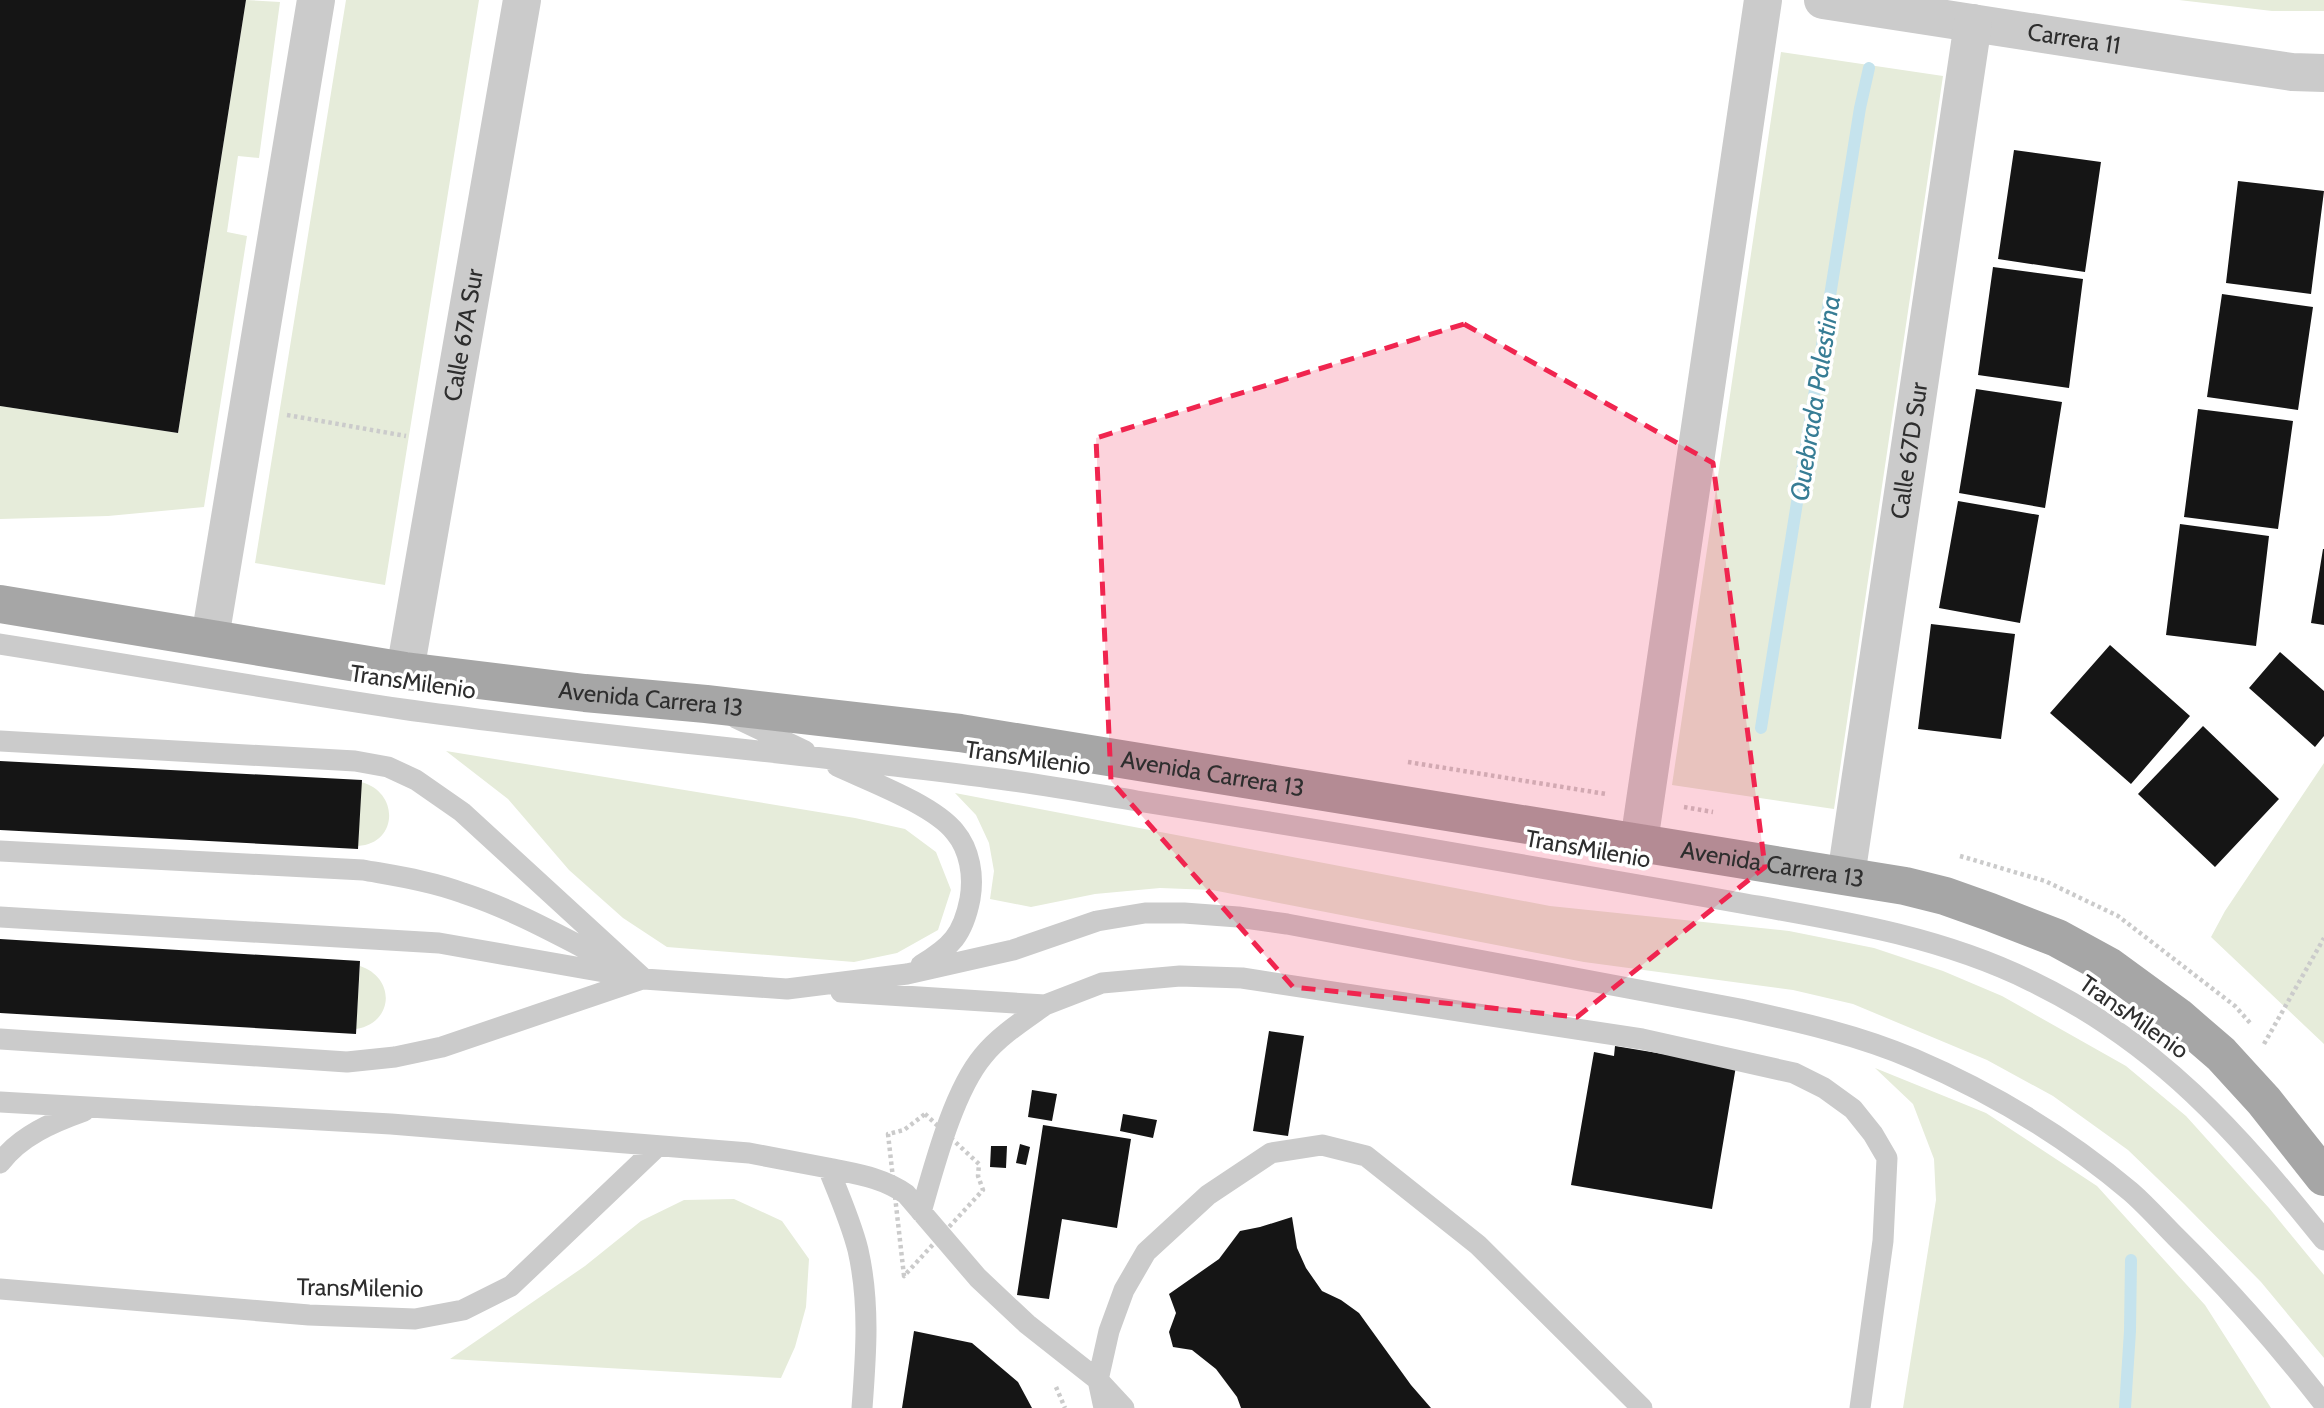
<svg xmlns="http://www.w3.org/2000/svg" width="2324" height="1408" font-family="Cabin,sans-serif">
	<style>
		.green { fill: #e6ecda }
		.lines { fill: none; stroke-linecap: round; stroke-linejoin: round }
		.stream { stroke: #c5e3ed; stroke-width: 12 }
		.building { fill: #151515 }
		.path { stroke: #cbcbcb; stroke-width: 4.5; stroke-dasharray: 3.5 3.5; stroke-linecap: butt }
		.lane { stroke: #cbcbcb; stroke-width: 21 }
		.street { stroke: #cbcbcb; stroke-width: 38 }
		.primary { stroke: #a6a6a6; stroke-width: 38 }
		.marked { fill: #f0254f; fill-opacity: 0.2; stroke: #f0254f; stroke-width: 5; stroke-dasharray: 14 9; stroke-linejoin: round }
		.labels { text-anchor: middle; stroke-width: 7; stroke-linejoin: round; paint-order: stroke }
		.street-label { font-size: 24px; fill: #2e2e2e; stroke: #fff }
		.water-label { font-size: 26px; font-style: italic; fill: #377d95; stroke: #fff }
	</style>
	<rect width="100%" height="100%" fill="#fff"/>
	<path class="green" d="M 246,0 L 280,2 L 259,158 L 238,156 L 227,232 L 247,236 L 204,507 L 108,516 L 0,519 L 0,406 L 178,433 Z
		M 346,0 L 479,0 L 385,585 L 255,563 Z
		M 2179,0 L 2324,0 L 2324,11 L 2272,11 Z
		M 1781,52 L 1943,76 L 1834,809 L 1672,785 Z
		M 446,751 L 855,818 L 905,829 L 936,852 L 951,890 L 938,930 L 897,953 L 854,962 L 667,947 L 623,918 L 569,870 L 508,799 Z
		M 2324,763 L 2324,1044 L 2211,937 L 2225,911 Z
		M 361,782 C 400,792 398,844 358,846 Z
		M 955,793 L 1550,906 L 1789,931 L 1874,948 L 1943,971 L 2002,996 L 2126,1066 L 2186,1116 L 2269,1208 L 2324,1275 L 2324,1358 L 2261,1282 L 2184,1204 L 2128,1150 L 2053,1096 L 1987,1060 L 1853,1004 L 1793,990 L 1584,962 L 1212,890 L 1160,888 L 1095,894 L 1031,907 L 990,899 L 994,871 L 989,843 L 976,815 Z
		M 360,966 C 396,978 394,1023 356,1029 Z
		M 1875,1068 L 1986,1113 L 2097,1186 L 2205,1305 L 2271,1408 L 1903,1408 L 1936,1200 L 1934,1159 L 1913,1104 Z
		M 734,1199 L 782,1221 L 809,1259 L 806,1307 L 795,1347 L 781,1378 L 450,1359 L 585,1266 L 641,1221 L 684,1200 Z"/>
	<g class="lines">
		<path class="stream" d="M 1761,728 L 1860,108 L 1869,68
			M 2125,1408 L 2130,1331 L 2131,1260"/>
	</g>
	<path class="building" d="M 0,0 L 246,0 L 178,433 L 0,406 Z
		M 2014,150 L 2101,162 L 2085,272 L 1998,259 Z
		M 2238,181 L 2324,191 L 2311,294 L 2226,283 Z
		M 1993,267 L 2083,279 L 2069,388 L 1978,375 Z
		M 2222,294 L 2313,307 L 2298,410 L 2207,397 Z
		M 1976,389 L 2062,402 L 2045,508 L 1959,493 Z
		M 2198,409 L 2293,421 L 2278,529 L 2184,517 Z
		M 1958,501 L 2039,515 L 2020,623 L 1939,608 Z
		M 2180,524 L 2269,536 L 2256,646 L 2166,635 Z
		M 2323,549 L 2324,549 L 2324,625 L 2311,623 Z
		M 1931,624 L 2015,634 L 2001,739 L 1918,729 Z
		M 2110,645 L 2190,716 L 2131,784 L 2050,713 Z
		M 2280,652 L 2324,691 L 2324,736 L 2315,747 L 2249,688 Z
		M 2203,726 L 2279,799 L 2215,867 L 2138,794 Z
		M 0,761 L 362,780 L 358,849 L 0,830 Z
		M 0,939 L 360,961 L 356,1034 L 0,1013 Z
		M 1269,1031 L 1304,1036 L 1288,1136 L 1253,1131 Z
		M 1615,1046 L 1736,1066 L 1712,1209 L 1571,1185 L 1594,1052 L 1614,1056 Z
		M 1032,1090 L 1057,1094 L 1052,1121 L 1028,1117 Z
		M 1123,1114 L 1157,1120 L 1153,1138 L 1120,1131 Z
		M 1043,1125 L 1131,1139 L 1117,1228 L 1062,1219 L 1049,1299 L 1017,1295 Z
		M 1020,1144 L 1030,1147 L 1026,1165 L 1016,1163 Z
		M 991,1146 L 1007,1146 L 1006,1168 L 990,1167 Z
		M 1292,1217 L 1297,1248 L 1306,1268 L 1322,1291 L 1341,1300 L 1359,1313 L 1411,1385 L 1431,1408 L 1241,1408 L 1237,1397 L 1216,1369 L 1192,1350 L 1173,1347 L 1169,1332 L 1176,1313 L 1169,1294 L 1219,1259 L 1240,1231 L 1260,1227 Z
		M 914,1331 L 972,1343 L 1018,1382 L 1032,1408 L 902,1408 Z"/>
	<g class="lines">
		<path class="path" d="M 287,415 L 406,436
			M 1408,762 L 1606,794
			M 1684,807 L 1713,812
			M 1960,856 L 2045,881 L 2118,916 L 2235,1006 L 2251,1024
			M 2264,1044 L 2324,938
			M 925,1114 L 979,1164 L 978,1176 L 983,1190 L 904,1276 L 888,1134 L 904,1130 Z
			M 1056,1387 L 1065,1408"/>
		<path class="lane" d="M 0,644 C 134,665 268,689 402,709 C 598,737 795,752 991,778 C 1040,784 1089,793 1137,801 C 1247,818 1357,836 1466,855 C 1560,871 1653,887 1746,904 C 1843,921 1942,937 2031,981 C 2158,1042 2238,1133 2324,1240
			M 736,718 L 805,751
			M 0,741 L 355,761 L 388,767 L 416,780 L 462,812 L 644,979
			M 837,766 C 869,781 934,805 955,832 C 970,850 974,876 970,899 C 963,935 951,947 921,965
			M 0,851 L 363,870 C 396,876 431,881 463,893 C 518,911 569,941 621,967
			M 0,917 L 439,943 L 644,979 L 787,989 L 907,974 L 1013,950 L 1097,921 L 1145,913 L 1184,913 L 1238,917 L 1287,924 L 1740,1009 C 1799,1022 1858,1035 1914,1059 C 1991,1092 2067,1138 2131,1192 C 2147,1206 2161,1222 2176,1237 C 2229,1289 2278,1345 2324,1404
			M 841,992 L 1045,1005 L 1102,983 L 1180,976 L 1242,978 L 1642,1039 L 1794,1073 L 1824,1088 L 1853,1109 L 1873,1134 L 1887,1158 L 1883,1241 L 1860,1408
			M 0,1039 L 347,1062 L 395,1057 L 442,1047 L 642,979
			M 0,1102 L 391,1124 L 749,1153 L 828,1168 C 839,1195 851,1222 858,1250 C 870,1303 866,1355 862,1408
			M 0,1163 C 20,1136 53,1122 84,1111
			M 828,1168 C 856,1174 882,1177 906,1194 L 978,1278 L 1027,1324 L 1098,1380 L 1124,1408
			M 921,1212 C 934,1167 953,1092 983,1056 C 999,1036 1024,1020 1045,1005
			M 0,1289 L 309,1315 L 415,1319 L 463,1310 L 511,1286 L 658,1146
			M 1104,1408 L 1098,1380 L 1109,1331 L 1124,1290 L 1146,1252 L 1208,1195 L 1271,1153 L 1322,1145 L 1366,1156 L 1478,1245 L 1642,1408"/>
		<g class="street">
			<path id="s1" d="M 1823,0 L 2198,58 L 2292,72 L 2324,73"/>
			<path d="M 210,638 L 316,0"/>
			<path id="s2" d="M 405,671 L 522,0"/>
			<path d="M 1639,842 L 1763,0"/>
			<path id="s3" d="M 1846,876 L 1973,23"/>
		</g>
		<path class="primary" id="s4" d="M 0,604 L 405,671 L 585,693 L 706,704 L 960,733 L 1905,886 L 1945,896 L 1990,912 L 2057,938 L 2110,967 L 2177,1016 L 2221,1054 L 2264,1101 L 2324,1177"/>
	</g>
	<path class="marked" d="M 1464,324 L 1713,463 L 1765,867 L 1577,1017 L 1293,987 L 1111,781 L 1096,438 Z"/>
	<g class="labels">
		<g class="street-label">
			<text dy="8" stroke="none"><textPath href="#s1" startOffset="254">Carrera 11</textPath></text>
			<text dy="8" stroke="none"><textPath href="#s2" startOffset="341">Calle 67A Sur</textPath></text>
			<text dy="8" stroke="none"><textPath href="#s3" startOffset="430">Calle 67D Sur</textPath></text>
			<text transform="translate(413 682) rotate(8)" y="8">TransMilenio</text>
			<text dy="8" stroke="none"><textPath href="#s4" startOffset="658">Avenida Carrera 13</textPath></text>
			<text transform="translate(1028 758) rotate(8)" y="8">TransMilenio</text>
			<text dy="8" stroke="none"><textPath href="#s4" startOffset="1225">Avenida Carrera 13</textPath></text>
			<text transform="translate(1588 849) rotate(10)" y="8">TransMilenio</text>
			<text dy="8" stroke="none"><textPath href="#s4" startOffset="1792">Avenida Carrera 13</textPath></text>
			<text transform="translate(2134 1017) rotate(35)" y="8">TransMilenio</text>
			<text transform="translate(360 1288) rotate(1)" y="8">TransMilenio</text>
		</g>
		<g class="water-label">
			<text transform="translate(1815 398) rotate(-81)" y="9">Quebrada Palestina</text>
		</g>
	</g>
</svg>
